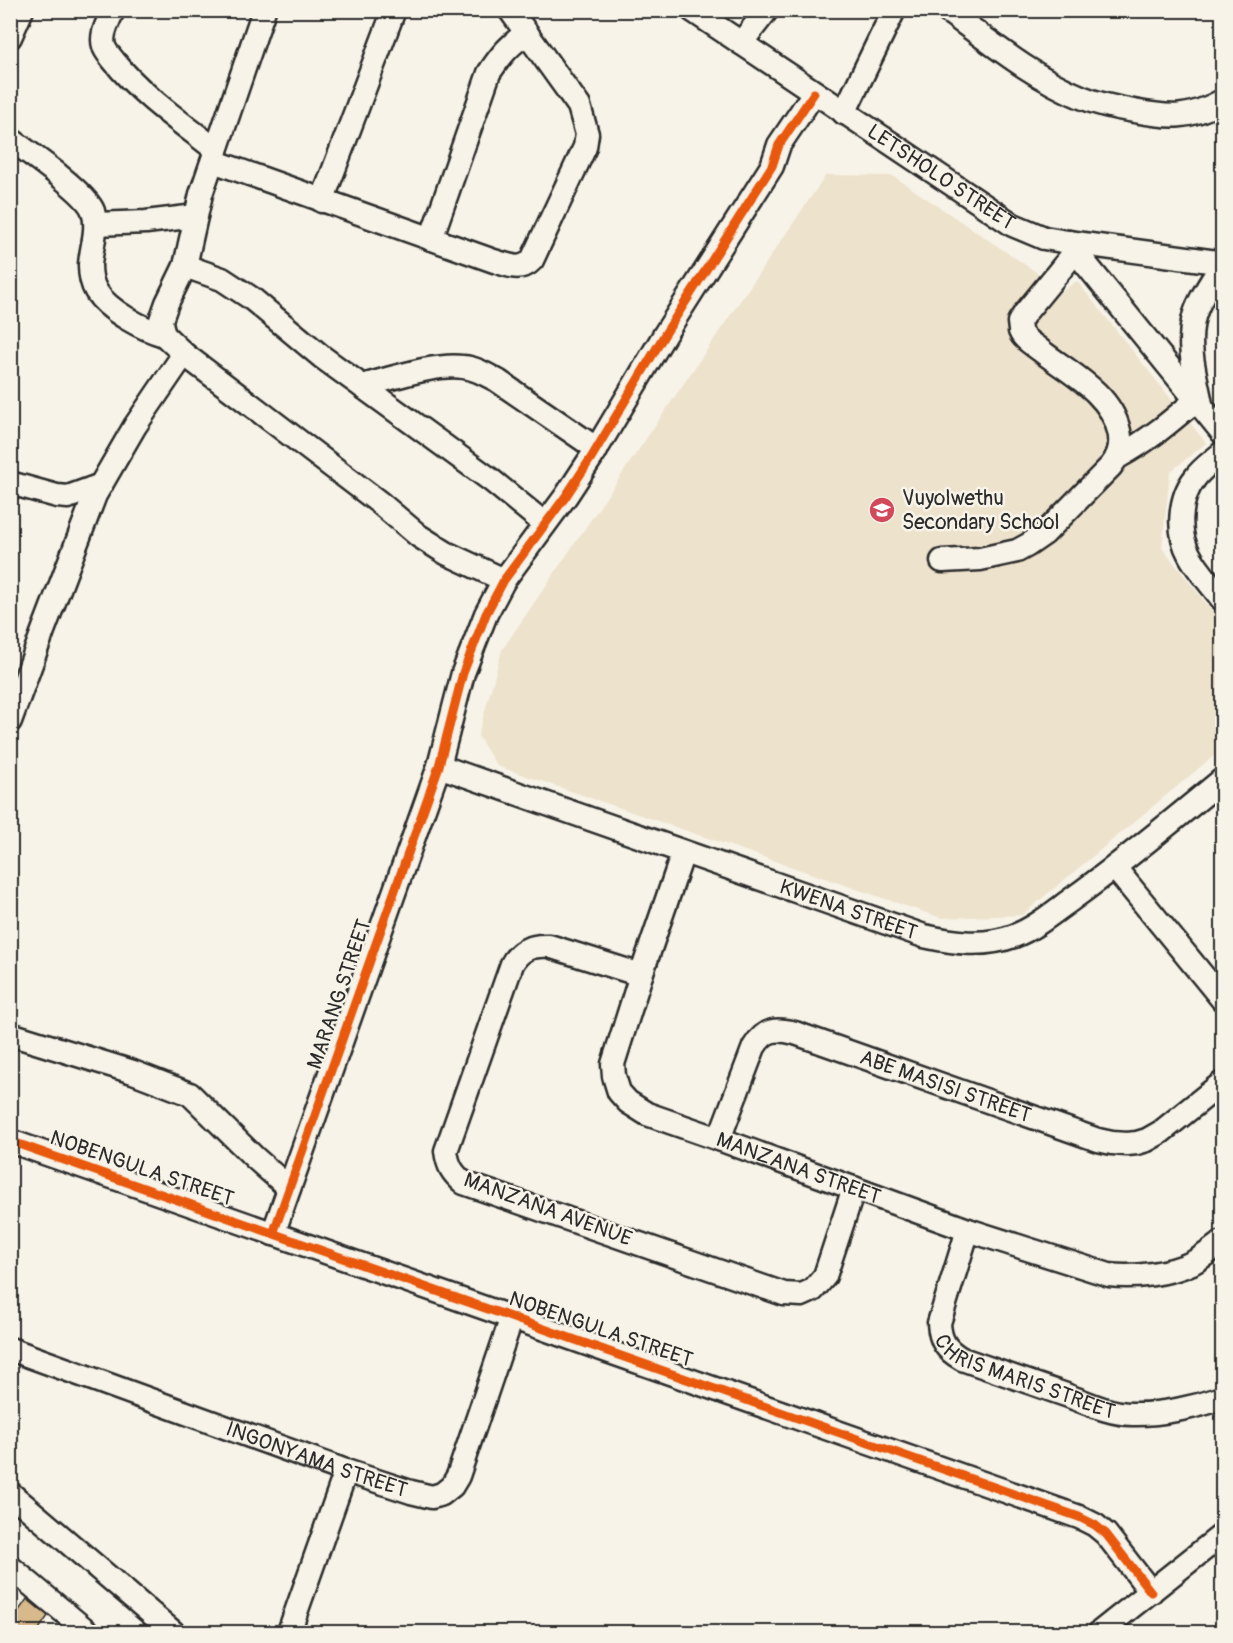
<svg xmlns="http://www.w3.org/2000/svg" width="1233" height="1643" font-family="Pangolin,sans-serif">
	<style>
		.built { fill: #ede2cc }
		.building { fill: #d7b98b; stroke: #2b2b2b; stroke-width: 1.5 }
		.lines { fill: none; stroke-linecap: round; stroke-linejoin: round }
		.minor-casing { stroke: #2b2b2b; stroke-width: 27 }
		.minor { stroke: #f7f3e8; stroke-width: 22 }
		.cycleway-casing { stroke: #f7f3e8; stroke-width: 13 }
		.cycleway { stroke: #e8590c; stroke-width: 9 }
		.labels { text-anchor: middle; stroke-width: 5; stroke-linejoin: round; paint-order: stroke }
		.street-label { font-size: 21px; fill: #2b2b2b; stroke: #f7f3e8 }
		.poi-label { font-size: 21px; fill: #2b2b2b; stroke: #f7f3e8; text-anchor: start }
	</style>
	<rect width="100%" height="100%" fill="#f7f3e8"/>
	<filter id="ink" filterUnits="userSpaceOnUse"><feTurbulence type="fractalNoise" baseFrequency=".0167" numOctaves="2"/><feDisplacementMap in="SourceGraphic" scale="12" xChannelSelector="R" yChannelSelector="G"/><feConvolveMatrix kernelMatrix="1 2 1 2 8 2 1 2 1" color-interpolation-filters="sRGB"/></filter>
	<g filter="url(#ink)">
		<path class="built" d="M 826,175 L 893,176 L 1036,272 L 1058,294 L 1077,281 L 1206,443 L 1170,472 L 1162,548 L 1222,623 L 1222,749 L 1022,915 L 941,918 L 497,766 L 478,736 L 502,650 Z"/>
		<path class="building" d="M 27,1599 L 48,1616 L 37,1632 L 16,1632 L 10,1629 L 10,1623 Z"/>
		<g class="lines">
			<g class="minor-casing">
				<g id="minor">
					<path d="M 113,10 C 109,21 100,34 104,46 C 105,51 111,57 114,61 C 141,95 182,123 216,150"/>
					<path d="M 264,10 L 201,194 L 185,266 L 167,303 L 161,320 L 162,328 L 164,335 L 184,354 L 380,503 L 419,536 L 446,553 L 504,580"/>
					<path id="s1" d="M 692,10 L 1013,225 L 1044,238 L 1068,242 L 1217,262 L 1222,261"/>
					<path d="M 946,10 C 989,41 1032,77 1081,97 C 1098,104 1116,108 1134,111 C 1171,118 1189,119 1222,101"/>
					<path d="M 10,37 L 22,10"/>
					<path d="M 741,43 L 767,10"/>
					<path d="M 844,113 L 894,10"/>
					<path d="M 10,139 C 28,152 87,193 93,211 C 99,229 91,247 90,265 C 90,274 92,284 96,291 C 108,311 143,329 164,335"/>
					<path d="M 213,161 L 494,261 C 508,265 521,272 532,260 L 585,147 L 587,134 L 579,106 L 510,10"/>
					<path d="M 322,201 L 394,10"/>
					<path d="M 96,224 L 146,222 L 196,216"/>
					<path d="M 431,239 L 489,73 C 501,55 509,45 527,33"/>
					<path d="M 1068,242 L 1222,432"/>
					<path d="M 185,266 L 222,279 L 251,298 L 322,357 L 491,480 L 545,524"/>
					<path d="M 362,386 C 390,379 436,363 463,367 C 476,368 487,375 498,381 L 597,449"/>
					<path d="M 1201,404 C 1196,377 1187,349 1193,321 C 1197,301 1212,282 1222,264"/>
					<path d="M 1222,453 C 1213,461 1202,468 1195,478 C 1179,498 1177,532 1189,554 C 1197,570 1211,584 1222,599"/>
					<path d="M 1118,457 C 1149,440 1169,423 1196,400"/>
					<path d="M 10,483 L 57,496 L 68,497 L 101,485"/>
					<path d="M 942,561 L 980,559 L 1017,551 L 1028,545 L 1044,534 L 1111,466 C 1119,456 1122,443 1119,431 C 1110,392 1069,373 1040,350 C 1034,345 1023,339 1020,331 C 1020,330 1019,322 1019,322 L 1025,313 L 1075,252"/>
					<path d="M 10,721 L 43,631 L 95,495 L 135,426 L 184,354"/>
					<path id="s2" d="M 439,766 L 924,936 C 955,943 984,947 1014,936 C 1035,928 1054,912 1072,899 C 1124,862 1173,820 1222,780"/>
					<path id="s3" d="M 683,853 L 641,975 L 613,1064 L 614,1076 L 619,1092 L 628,1102 L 647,1114 L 719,1139 L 968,1230 L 1109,1275 C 1134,1278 1169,1274 1192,1263 C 1203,1257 1213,1249 1222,1242"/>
					<path d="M 1115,868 L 1222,999"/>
					<path d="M 641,975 L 549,946 C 532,945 520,949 512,964 L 446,1151 C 448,1166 452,1173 464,1183 L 784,1294 L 802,1295 L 813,1290 L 825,1276 L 854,1188"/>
					<path d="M 10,1034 L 133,1072 L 190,1094 L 255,1158 L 289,1188"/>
					<path id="s4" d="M 719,1139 L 754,1047 C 765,1029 776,1028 795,1033 L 1098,1140 L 1112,1143 L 1127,1144 L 1137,1143 L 1147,1140 L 1161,1132 L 1222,1083"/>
					<path d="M 10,1141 L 1079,1517 L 1095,1525 L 1106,1534 L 1151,1592"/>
					<path id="s5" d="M 968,1230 L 939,1323 C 940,1341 946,1350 962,1359 C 996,1371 1031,1383 1066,1395 C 1087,1403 1110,1414 1132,1414 C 1160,1415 1196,1407 1222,1398"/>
					<path d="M 273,1234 L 439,766 L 463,673 L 486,614 L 504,580 L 566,496 L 591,458 L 665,334 L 772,166 L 779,145 L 814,93"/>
					<path id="s6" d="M 10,1349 L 346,1471 L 411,1492 L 432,1497 L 442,1494 L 452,1486 L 458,1476 L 512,1317"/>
					<path d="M 10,1493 L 173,1632"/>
					<path d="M 10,1567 L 88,1632"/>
					<path d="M 289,1632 L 346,1471"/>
					<path d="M 1100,1632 L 1222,1535"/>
				</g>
			</g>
			<use href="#minor" class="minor"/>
			<g class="cycleway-casing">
				<path id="cycleway" d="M 10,1141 L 1079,1517 L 1095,1525 L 1106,1534 L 1151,1592
					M 273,1234 L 439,766 L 463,673 L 486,614 L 504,580 L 566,496 L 591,458 L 665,334 L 772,166 L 779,145 L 814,93"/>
			</g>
			<use href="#cycleway" class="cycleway"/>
		</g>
	</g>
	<defs>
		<g id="school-disc" transform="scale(1.35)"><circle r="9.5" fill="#d1495b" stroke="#f7f3e8"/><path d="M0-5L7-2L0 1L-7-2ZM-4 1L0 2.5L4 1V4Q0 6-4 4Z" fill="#fff"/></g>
	</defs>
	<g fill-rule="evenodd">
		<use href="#school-disc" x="882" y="510"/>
	</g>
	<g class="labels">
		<g class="street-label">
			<text dy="7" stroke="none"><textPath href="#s1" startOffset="300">LETSHOLO STREET</textPath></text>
			<text dy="7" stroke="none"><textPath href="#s2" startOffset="434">KWENA STREET</textPath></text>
			<text transform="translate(339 994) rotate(-71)" y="7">MARANG STREET</text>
			<text dy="7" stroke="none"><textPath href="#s4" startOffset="306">ABE MASISI STREET</textPath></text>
			<text transform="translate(142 1168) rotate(19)" y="7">NOBENGULA STREET</text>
			<text dy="7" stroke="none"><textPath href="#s3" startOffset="448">MANZANA STREET</textPath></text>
			<text transform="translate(548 1209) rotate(20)" y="7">MANZANA AVENUE</text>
			<text transform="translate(601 1329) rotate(19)" y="7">NOBENGULA STREET</text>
			<text dy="7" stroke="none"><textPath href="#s5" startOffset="207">CHRIS MARIS STREET</textPath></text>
			<text dy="7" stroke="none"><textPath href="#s6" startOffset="326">INGONYAMA STREET</textPath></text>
		</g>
		<g class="poi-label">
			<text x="902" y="505">Vuyolwethu<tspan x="902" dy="24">Secondary School</tspan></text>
		</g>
	</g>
	<rect width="1233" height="1643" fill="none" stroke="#f7f3e8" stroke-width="36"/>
	<rect x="18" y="18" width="1197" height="1607" fill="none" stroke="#2b2b2b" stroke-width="2" filter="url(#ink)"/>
</svg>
